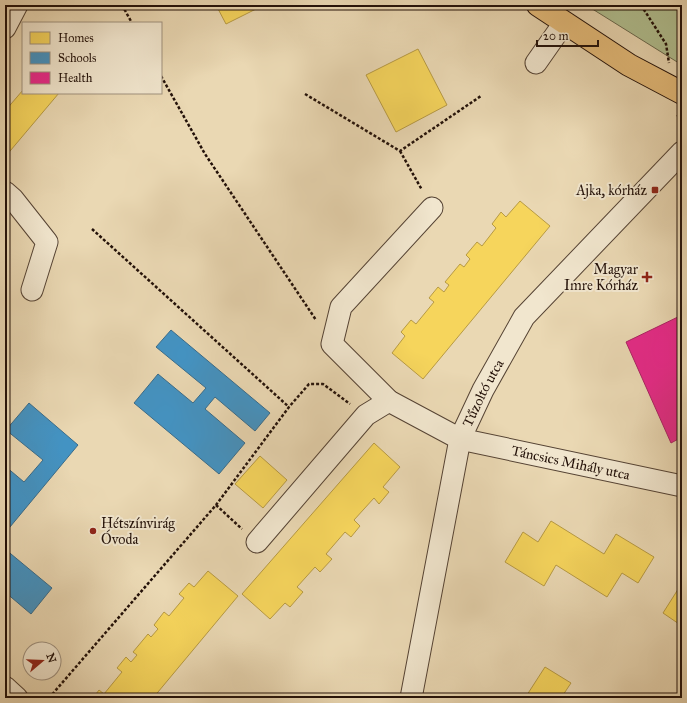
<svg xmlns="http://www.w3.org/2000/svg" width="687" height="703" font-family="'IM FELL Great Primer',serif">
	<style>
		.green { fill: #b1c091; stroke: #6a684d }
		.homes { fill: #f6d55c; stroke: #b79a43 }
		.schools { fill: #4393c3; stroke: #396c8b }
		.health { fill: #e7298a; stroke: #ac2263 }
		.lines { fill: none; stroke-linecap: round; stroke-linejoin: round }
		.minor-casing { stroke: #554334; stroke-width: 23 }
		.major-casing { stroke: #231109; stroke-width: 24 }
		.path { stroke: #231109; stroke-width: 2.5; stroke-dasharray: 3 2; stroke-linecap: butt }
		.minor { stroke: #f1e6ce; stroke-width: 21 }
		.major { stroke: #e5bc7a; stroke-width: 22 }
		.poi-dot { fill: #8f2418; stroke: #f1e6ce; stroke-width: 1.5 }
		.labels { text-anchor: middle; stroke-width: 4; stroke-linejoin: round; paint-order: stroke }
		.poi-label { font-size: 14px; fill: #231109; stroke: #f1e6ce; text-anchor: end }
		.street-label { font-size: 14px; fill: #231109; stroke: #f1e6ce }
	</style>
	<rect width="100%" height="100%" fill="#ead8b3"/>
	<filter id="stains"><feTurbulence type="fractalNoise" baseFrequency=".005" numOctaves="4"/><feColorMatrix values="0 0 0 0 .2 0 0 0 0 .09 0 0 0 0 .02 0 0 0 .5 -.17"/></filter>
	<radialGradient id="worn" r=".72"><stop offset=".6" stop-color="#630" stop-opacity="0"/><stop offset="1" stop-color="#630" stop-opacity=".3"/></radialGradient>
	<path class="green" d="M 586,5 L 682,5 L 682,65 Z"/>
	<path class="homes" d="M 216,5 L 264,5 L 226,24 Z
		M 418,49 L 447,105 L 396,132 L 366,75 Z
		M 23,90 L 23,93 L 59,93 L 5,157 L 5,111 Z
		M 520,201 L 550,226 L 423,379 L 392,353 L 405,336 L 401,332 L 411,320 L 416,324 L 434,302 L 429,298 L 438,287 L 444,292 L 449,285 L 445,282 L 460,264 L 464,267 L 470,259 L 466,255 L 477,242 L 482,246 L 496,228 L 492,224 L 501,212 L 506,217 Z
		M 374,443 L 400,467 L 383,487 L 389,492 L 379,504 L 374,498 L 354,520 L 360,526 L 351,537 L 345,532 L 326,554 L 332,559 L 320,572 L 315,567 L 297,587 L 303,592 L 290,607 L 285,603 L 270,619 L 242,594 Z
		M 260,456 L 287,480 L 263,508 L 235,484 Z
		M 551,521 L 604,554 L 616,534 L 654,557 L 638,583 L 622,573 L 607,597 L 556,565 L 544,586 L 505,562 L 523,532 L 538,542 Z
		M 208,571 L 238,596 L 153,698 L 93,698 L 99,690 L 104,694 L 122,672 L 117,668 L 126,657 L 131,662 L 137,655 L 133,652 L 148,634 L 151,637 L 158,629 L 154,625 L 164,612 L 169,616 L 184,598 L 179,594 L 189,583 L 194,587 Z
		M 682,583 L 682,626 L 663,613 Z
		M 545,667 L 571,683 L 561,698 L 525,698 Z"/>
	<path class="schools" d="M 171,330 L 270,413 L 255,431 L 215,397 L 205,409 L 245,443 L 219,474 L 134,403 L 158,374 L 193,403 L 206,388 L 156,347 Z
		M 29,403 L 78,445 L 5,533 L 5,466 L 24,482 L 43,460 L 6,430 Z
		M 5,549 L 52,588 L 31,614 L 5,592 Z"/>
	<path class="health" d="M 682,315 L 682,437 L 671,443 L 626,342 Z"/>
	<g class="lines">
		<g class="minor-casing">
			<g id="minor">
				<path d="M 5,28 L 17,5"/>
				<path d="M 536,63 L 564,23"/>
				<path d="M 5,192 L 13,199 L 47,242 L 32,290"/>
				<path id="s1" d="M 432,208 L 341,307 L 332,344 L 389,401 L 460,439 L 682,486"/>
				<path d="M 257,542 L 366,415 L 389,401"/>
				<path d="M 5,687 L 17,698"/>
				<path id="s2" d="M 411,698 L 460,439 L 483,390 L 524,317 L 682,152"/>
			</g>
		</g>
		<g class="major-casing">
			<path id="major" d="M 538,5 L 629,65 L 682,93"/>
		</g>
		<path class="path" d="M 122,5 L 132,23
			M 641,5 L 666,44 L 669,63
			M 161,76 L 205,154 L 316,320
			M 305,94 L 400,151 L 481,96
			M 677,115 L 682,118
			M 400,151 L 422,190
			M 92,229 L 289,407
			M 216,505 L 242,529
			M 49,698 L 216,505 L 289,407 L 309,384 L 323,384 L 350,404"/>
		<use href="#minor" class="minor"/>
		<use href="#major" class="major"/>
	</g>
	<g class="poi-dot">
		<rect x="651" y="186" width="8" height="8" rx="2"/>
		<path d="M645 271h4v4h4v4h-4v4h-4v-4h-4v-4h4z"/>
		<circle cx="93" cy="531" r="4"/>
	</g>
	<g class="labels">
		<g class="poi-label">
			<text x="647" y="195">Ajka, kórház</text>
			<text x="638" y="274">Magyar<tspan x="638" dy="16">Imre Kórház</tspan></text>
			<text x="101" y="528" text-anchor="start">Hétszínvirág<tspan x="101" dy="16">Óvoda</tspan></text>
		</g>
		<g class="street-label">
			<text dy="5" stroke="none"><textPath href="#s2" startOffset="315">Tűzoltó utca</textPath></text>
			<text dy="5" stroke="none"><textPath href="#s1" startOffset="447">Táncsics Mihály utca</textPath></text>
		</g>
	</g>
	<rect width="687" height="703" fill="none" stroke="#ead8b3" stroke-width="20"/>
	<rect x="6" y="6" width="675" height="691" fill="none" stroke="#231109" stroke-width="2"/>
	<rect x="10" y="10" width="667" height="683" fill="none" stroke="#231109"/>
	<rect x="22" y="22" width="140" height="72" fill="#f1e6ce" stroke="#9f917f"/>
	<rect x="30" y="32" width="20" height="12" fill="#f6d55c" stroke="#9f917f"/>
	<text x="58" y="42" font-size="12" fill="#231109">Homes</text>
	<rect x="30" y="52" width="20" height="12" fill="#4393c3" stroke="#9f917f"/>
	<text x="58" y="62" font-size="12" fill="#231109">Schools</text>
	<rect x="30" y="72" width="20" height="12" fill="#e7298a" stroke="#9f917f"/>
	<text x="58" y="82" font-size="12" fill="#231109">Health</text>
	<g transform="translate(42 661) rotate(71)"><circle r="19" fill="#f1e6ce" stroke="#9f917f"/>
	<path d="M0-3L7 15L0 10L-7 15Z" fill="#8f2418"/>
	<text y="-6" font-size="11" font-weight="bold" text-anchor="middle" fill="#231109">N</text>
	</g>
	<path d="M537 40v6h61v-6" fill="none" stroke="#231109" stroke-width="2"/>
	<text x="543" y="40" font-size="12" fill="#231109" stroke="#f1e6ce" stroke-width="3" paint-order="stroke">20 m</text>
	<rect width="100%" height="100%" filter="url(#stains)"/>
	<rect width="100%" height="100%" fill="url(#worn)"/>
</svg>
